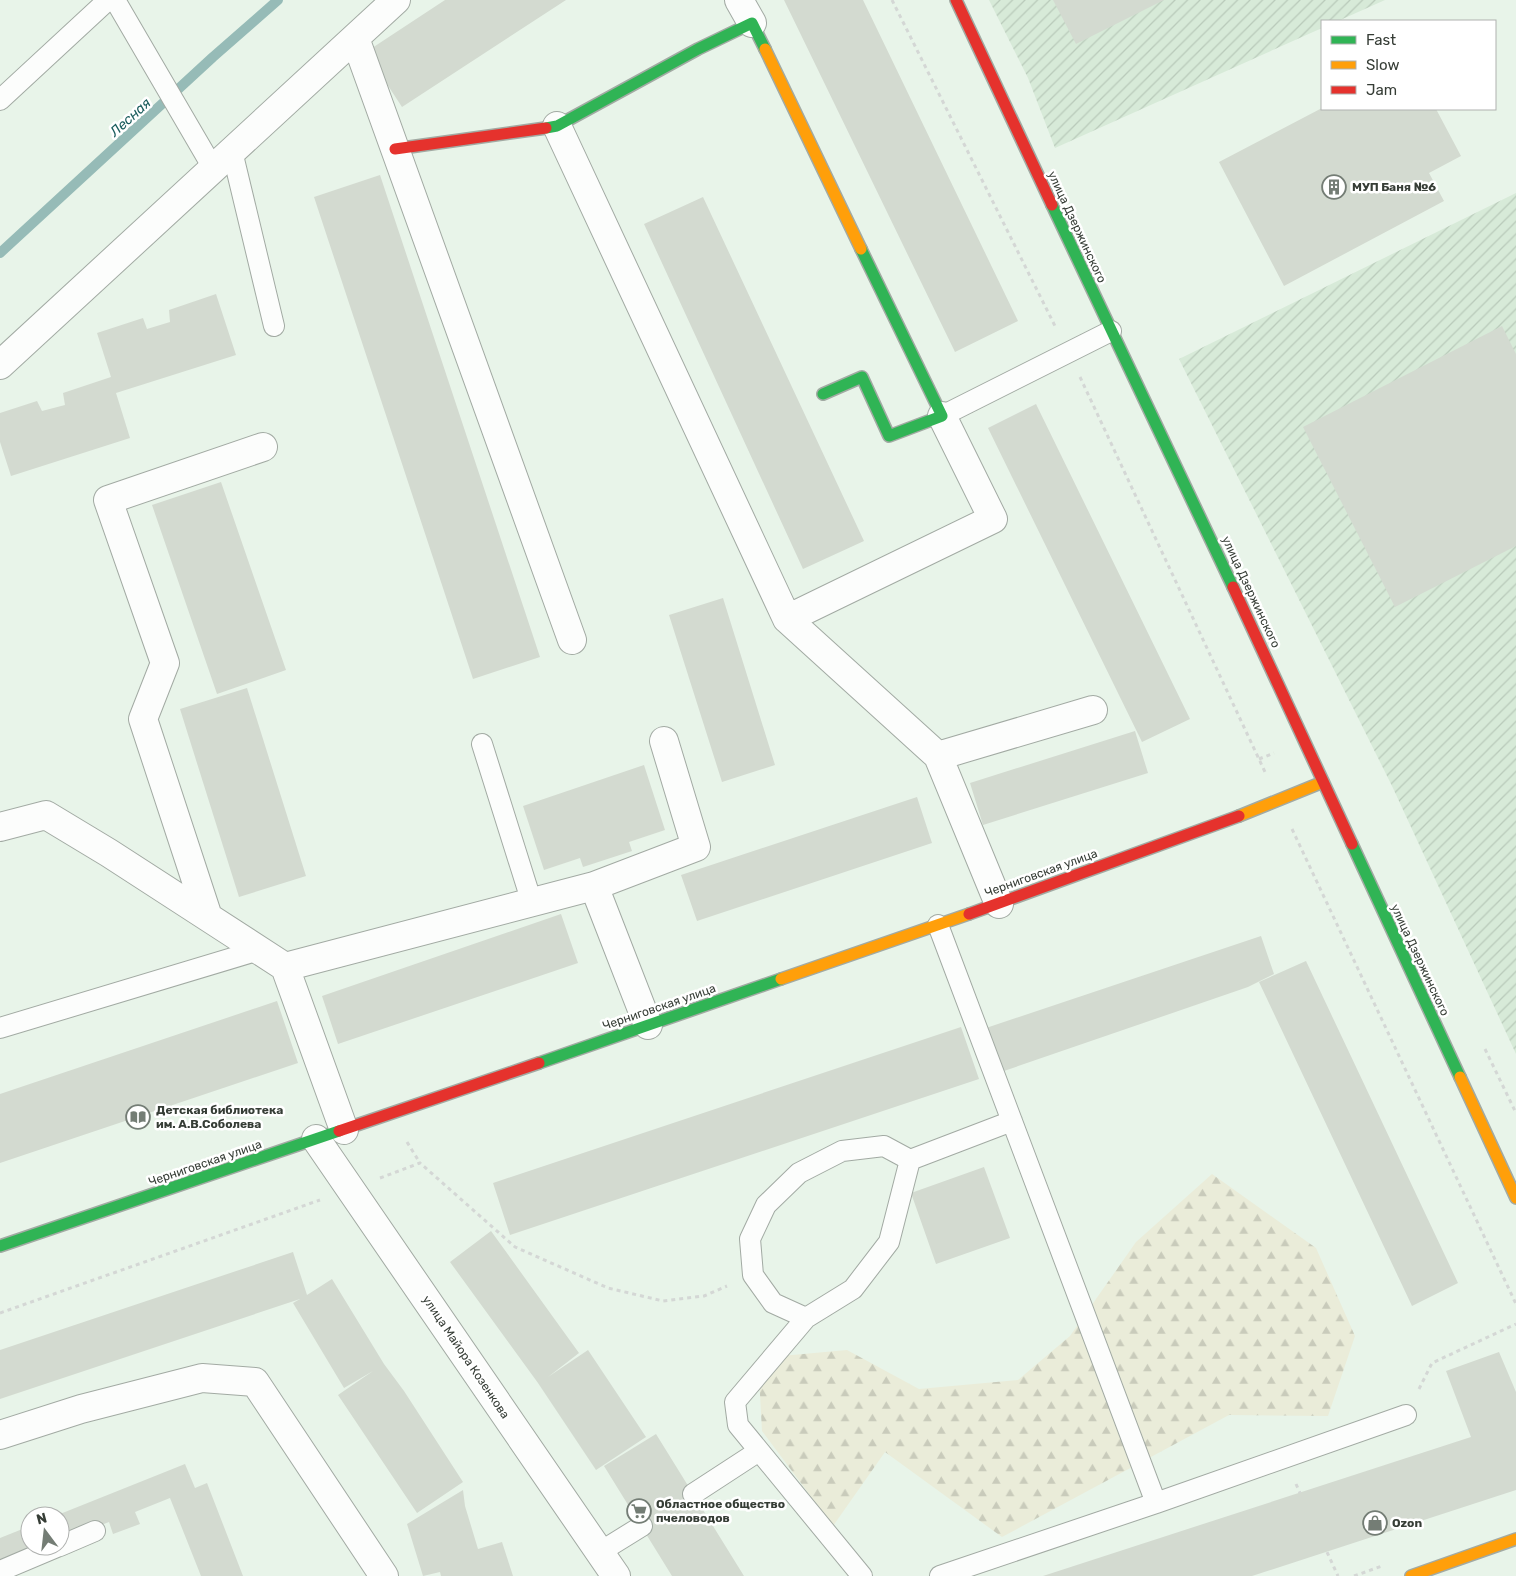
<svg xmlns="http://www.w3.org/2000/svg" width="1516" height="1576" font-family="Rubik,sans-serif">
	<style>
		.industrial { fill: url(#industrial-furrows) }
		.forest { fill: url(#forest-firs) }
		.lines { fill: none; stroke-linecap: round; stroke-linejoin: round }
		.stream { stroke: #96bbb7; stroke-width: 10 }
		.building { fill: #d3dad0 }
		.lane-casing { stroke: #a2aaa3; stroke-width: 22 }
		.street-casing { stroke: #a2aaa3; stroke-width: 30 }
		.fast-casing { stroke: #a2aaa3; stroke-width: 14 }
		.slow-casing { stroke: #a2aaa3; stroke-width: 14 }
		.jam-casing { stroke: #a2aaa3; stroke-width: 14 }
		.path { stroke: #d4d7d5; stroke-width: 3; stroke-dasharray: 4 4; stroke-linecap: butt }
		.lane { stroke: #fcfdfc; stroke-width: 20 }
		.street { stroke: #fcfdfc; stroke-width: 28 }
		.fast { stroke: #30b455; stroke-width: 11 }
		.slow { stroke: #ff9f0a; stroke-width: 11 }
		.jam { stroke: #e5322d; stroke-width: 11 }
		.labels { text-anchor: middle; stroke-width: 5; stroke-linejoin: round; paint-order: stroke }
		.poi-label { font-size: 12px; font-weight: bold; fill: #363d36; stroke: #fff; text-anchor: start }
		.street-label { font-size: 12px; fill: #363d36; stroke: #fff }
		.water-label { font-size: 14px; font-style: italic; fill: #195c5c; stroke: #fff }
	</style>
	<defs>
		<pattern id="industrial-furrows" width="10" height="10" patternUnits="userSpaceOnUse" patternTransform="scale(1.25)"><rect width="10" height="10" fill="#d7ead8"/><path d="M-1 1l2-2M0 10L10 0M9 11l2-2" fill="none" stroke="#b9caba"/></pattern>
		<pattern id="forest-firs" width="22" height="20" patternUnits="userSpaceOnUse" patternTransform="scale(1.25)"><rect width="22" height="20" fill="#eaecd9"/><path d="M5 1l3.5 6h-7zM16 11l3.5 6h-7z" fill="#c9cbbb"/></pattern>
	</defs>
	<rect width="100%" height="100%" fill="#e8f4e9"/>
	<path class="industrial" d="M 989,0 L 1385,0 L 1338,21 L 1322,21 L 1322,28 L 1055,148 L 1028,78 Z
		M 1516,193 L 1516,1054 L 1392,786 L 1179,359 Z"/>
	<path class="forest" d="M 1212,1174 L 1316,1248 L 1355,1336 L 1328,1416 L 1229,1415 L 1002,1537 L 885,1452 L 833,1526 L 762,1431 L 758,1358 L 847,1350 L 919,1389 L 1018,1380 L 1070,1336 L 1136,1242 Z"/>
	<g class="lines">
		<path class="stream" d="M 0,253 L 213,57 L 278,0"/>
	</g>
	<path class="building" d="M 445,0 L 566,0 L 402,107 L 366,52 Z
		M 784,0 L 863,0 L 1018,321 L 955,352 Z
		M 1053,0 L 1164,0 L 1076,44 Z
		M 1322,108 L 1436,109 L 1461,156 L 1429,173 L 1444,201 L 1284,286 L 1219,162 Z
		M 380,175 L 540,657 L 473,679 L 314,197 Z
		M 703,197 L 864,541 L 803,569 L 644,224 Z
		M 216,294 L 236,355 L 116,393 L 130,438 L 11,476 L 0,442 L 0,413 L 37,401 L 42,411 L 65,405 L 63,393 L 111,377 L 97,333 L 143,318 L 147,329 L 170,322 L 169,310 Z
		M 1502,326 L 1516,354 L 1516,546 L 1395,607 L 1303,427 Z
		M 1036,404 L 1190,719 L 1142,742 L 988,428 Z
		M 221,482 L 286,670 L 217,694 L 152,505 Z
		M 723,598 L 775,765 L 722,782 L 669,615 Z
		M 247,688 L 306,876 L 239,897 L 180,709 Z
		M 1135,731 L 1148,773 L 983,825 L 970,783 Z
		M 644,765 L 665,830 L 629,842 L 632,851 L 583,867 L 580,858 L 544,870 L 523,806 Z
		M 917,797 L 932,843 L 697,921 L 681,875 Z
		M 561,914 L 578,963 L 338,1044 L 322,996 Z
		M 1261,936 L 1274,974 L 1248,987 L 1001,1072 L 986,1028 Z
		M 1306,961 L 1458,1283 L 1412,1306 L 1259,982 Z
		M 277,1001 L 298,1063 L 0,1163 L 0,1094 Z
		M 961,1027 L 979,1079 L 510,1235 L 493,1183 Z
		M 984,1167 L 1010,1238 L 936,1264 L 911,1193 Z
		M 491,1231 L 579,1353 L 548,1377 L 588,1350 L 646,1437 L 596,1470 L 538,1383 L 450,1262 Z
		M 293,1252 L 307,1295 L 332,1279 L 384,1364 L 404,1391 L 463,1482 L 417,1513 L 338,1395 L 373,1371 L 344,1388 L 293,1303 L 300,1299 L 0,1399 L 0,1350 Z
		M 1499,1352 L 1516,1392 L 1516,1490 L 1252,1576 L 1043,1576 L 1471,1437 L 1446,1371 Z
		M 656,1434 L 744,1576 L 672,1576 L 604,1466 Z
		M 185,1464 L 195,1488 L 207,1483 L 243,1576 L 201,1576 L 170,1498 L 135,1512 L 140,1524 L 113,1534 L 109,1522 L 60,1541 L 60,1516 L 55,1516 Z
		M 463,1490 L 465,1506 L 478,1549 L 502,1542 L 513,1576 L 441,1576 L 440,1572 L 423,1576 L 407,1524 Z
		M 30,1526 L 30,1546 L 48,1546 L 0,1565 L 0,1538 Z"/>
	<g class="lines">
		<g class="lane-casing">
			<path id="lane" d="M 115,0 L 213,168
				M 0,100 L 108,0
				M 232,151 L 274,326
				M 942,416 L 1111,331
				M 482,744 L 532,903
				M 938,925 L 1156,1503 L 1406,1415
				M 0,1028 L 259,950
				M 806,1318 L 773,1303 L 753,1275 L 750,1239 L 766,1205 L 799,1173 L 842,1151 L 884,1146 L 910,1160
				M 693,1494 L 759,1451
				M 60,1546 L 95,1531
				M 600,1552 L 642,1526
				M 0,1571 L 59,1546
				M 862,1576 L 738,1425 L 735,1402 L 806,1318 L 853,1289 L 889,1242 L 910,1160 L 1012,1121
				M 940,1576 L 1156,1503"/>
		</g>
		<g class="street-casing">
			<path id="street" d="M 739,0 L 752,23
				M 355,38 L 572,640
				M 557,126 L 787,619 L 993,519 L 942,416
				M 0,365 L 396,0
				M 787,619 L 938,756
				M 0,827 L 46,815 L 109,853 L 285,967 L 344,1130
				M 594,886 L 696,847 L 664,741
				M 999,904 L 938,756 L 1093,710
				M 208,917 L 143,719 L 165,663 L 108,500 L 263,447
				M 285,967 L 594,886 L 648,1025
				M 316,1139 L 616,1576
				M 0,1435 L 81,1409 L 202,1378 L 255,1382 L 384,1576"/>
		</g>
		<g class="fast-casing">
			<path id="fast" d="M 546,128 L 557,126 L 698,49 L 752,23 L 765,49
				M 1052,205 L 1233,587
				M 823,394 L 862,377 L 889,436 L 942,416 L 861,249
				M 1352,844 L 1460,1077
				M 539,1063 L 781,979
				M 0,1246 L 339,1131"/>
		</g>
		<g class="slow-casing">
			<path id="slow" d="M 765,49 L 861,249
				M 1239,816 L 1323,782
				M 781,979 L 969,914
				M 1460,1077 L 1516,1198
				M 1411,1576 L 1516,1539"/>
		</g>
		<g class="jam-casing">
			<path id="jam" d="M 956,0 L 1052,205
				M 395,149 L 546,128
				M 1233,587 L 1352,844
				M 969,914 L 1239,816
				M 339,1131 L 539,1063"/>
		</g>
		<path class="path" d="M 892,0 L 1056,328
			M 1080,377 L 1265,772
			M 1259,759 L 1274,753
			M 1292,829 L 1516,1304
			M 1485,1049 L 1516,1113
			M 407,1142 L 420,1163
			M 380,1178 L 420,1163 L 515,1247 L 608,1288 L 663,1301 L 704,1296 L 727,1286
			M 0,1313 L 320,1200
			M 1419,1389 L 1432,1363 L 1516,1324
			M 1296,1484 L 1300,1493
			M 1327,1552 L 1338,1576
			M 1354,1576 L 1382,1566"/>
		<use href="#lane" class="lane"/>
		<use href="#street" class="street"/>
		<use href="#fast" class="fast"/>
		<use href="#slow" class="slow"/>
		<use href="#jam" class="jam"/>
	</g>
	<defs>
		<g id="building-ring" transform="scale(1.25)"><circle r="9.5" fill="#fff" stroke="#747d75" stroke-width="1.5"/><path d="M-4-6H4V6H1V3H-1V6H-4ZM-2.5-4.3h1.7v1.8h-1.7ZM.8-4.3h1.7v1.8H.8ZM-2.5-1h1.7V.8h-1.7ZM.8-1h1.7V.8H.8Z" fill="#747d75"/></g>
		<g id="library-ring" transform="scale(1.25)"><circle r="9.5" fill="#fff" stroke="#747d75" stroke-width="1.5"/><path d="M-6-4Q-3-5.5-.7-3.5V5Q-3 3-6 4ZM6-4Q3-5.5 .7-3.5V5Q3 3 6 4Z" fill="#747d75"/></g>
		<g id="supermarket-ring" transform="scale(1.25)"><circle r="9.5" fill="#fff" stroke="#747d75" stroke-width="1.5"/><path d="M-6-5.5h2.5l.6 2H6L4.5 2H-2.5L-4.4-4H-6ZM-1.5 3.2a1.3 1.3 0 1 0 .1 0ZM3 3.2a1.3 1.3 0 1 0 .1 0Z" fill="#747d75"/></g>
		<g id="shop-ring" transform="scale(1.25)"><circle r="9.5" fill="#fff" stroke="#747d75" stroke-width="1.5"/><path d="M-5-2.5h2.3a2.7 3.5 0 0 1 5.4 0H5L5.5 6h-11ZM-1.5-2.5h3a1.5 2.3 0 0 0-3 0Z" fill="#747d75"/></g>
	</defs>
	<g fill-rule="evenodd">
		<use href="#building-ring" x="1334" y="187"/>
		<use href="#library-ring" x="138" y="1117"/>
		<use href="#supermarket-ring" x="639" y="1511"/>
		<use href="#shop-ring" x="1375" y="1523"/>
	</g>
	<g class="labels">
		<g class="poi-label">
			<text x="1352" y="191">МУП Баня №6</text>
			<text x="156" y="1114">Детская библиотека<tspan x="156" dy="14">им. А.В.Соболева</tspan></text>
			<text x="656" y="1508">Областное общество<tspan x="656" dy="14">пчеловодов</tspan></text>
			<text x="1392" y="1527">Ozon</text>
		</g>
		<g class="street-label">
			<text transform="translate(1077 227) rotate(65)" y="4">улица Дзержинского</text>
			<text transform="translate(1251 592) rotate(65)" y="4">улица Дзержинского</text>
			<text transform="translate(1041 873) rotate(-20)" y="4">Черниговская улица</text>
			<text transform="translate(1420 960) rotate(65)" y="4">улица Дзержинского</text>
			<text transform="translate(659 1007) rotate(-19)" y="4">Черниговская улица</text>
			<text transform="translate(205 1163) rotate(-19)" y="4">Черниговская улица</text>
			<text transform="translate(466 1357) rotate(56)" y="4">улица Майора Козенкова</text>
		</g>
		<g class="water-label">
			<text transform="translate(130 117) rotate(-42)" y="5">Лесная</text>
		</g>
	</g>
	<rect x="1321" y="20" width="175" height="90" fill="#ffffff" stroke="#afb1af"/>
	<rect x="1331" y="36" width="25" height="8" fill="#30b455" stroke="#afb1af"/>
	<text x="1366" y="45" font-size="15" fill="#363d36">Fast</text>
	<rect x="1331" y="61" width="25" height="8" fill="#ff9f0a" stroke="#afb1af"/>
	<text x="1366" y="70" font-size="15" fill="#363d36">Slow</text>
	<rect x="1331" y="86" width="25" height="8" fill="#e5322d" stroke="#afb1af"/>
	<text x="1366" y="95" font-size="15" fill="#363d36">Jam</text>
	<g transform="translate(45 1531) rotate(345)"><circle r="24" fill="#ffffff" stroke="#afb1af"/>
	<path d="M0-4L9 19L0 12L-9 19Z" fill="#747d75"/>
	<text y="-8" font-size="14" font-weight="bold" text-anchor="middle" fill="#363d36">N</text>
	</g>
</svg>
